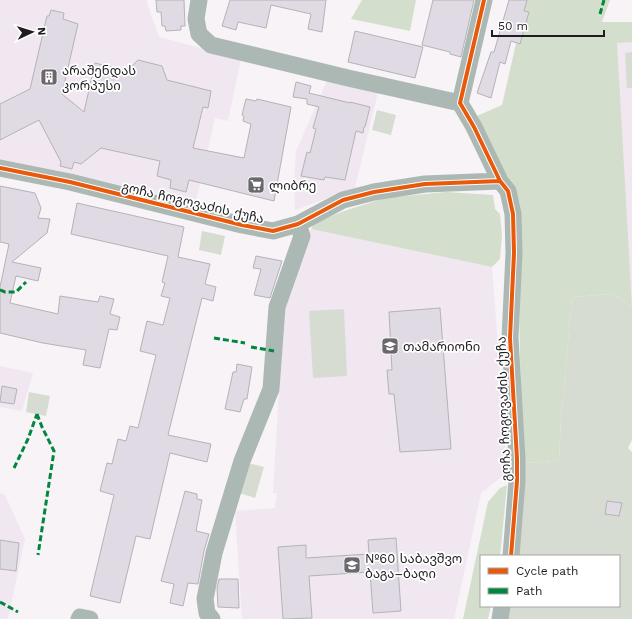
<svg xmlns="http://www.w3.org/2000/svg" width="632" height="619" font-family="'Work Sans','Noto Sans Georgian',sans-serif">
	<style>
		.built { fill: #f0e7f1 }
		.green { fill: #d7dcd2 }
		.forest { fill: #d4decc }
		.building { fill: #dfdae3; stroke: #b5b3b6 }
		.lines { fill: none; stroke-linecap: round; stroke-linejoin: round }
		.street { stroke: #acb8b4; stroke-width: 17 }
		.quiet { stroke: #00873e; stroke-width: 3; stroke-dasharray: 6 3; stroke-linecap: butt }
		.cycleway-casing { stroke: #fff; stroke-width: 6 }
		.cycleway { stroke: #e8590c; stroke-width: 4 }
		.labels { text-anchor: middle; stroke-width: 3.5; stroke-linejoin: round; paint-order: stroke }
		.poi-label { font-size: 13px; fill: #1f1d20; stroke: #fff; text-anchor: start }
		.street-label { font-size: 13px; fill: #1f1d20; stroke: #fff }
	</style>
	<rect width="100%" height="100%" fill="#f7f3f7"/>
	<path class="built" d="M 0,0 L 146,0 L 159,37 L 241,59 L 228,121 L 215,118 L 196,202 L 0,161 Z
		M 602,22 L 632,22 L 632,304 L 629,304 Z
		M 327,81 L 378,92 L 355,188 L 295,210 L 294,182 L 296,151 Z
		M 311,229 L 492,267 L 506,454 L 505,474 L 481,493 L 454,619 L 242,619 L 235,511 L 275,508 L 277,493 L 273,493 L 284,306 Z
		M 0,366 L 33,373 L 22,411 L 0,407 Z
		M 0,493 L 5,495 L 25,539 L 8,619 L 0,619 Z"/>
	<path class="green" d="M 632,52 L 632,88 L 627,88 L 625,53 Z
		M 377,110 L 396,115 L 391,135 L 372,130 Z
		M 202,231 L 225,236 L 221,255 L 199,250 Z
		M 613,294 L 632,307 L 632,440 L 628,448 L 632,452 L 632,619 L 508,619 L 510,606 L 619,606 L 619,556 L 518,556 L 522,462 L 537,463 L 559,460 L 561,418 L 572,297 Z
		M 344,309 L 347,376 L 313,378 L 309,311 Z
		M 29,392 L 50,396 L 46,416 L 26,412 Z
		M 248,463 L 264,467 L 255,498 L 239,493 Z"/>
	<path class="forest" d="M 362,0 L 416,0 L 410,31 L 351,19 Z
		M 526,0 L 610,0 L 602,22 L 632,22 L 632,42 L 617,43 L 632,307 L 613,294 L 572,297 L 561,418 L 559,460 L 537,463 L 522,462 L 519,299 L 520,217 L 477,116 L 502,105 Z
		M 446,192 L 493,195 L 495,209 L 500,214 L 502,235 L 500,259 L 492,267 L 311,229 L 315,222 L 347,210 L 385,198 Z
		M 507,485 L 500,556 L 481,556 L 481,606 L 491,606 L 488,619 L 463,619 L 488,502 L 500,488 Z"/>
	<path class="building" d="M 156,0 L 184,0 L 185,26 L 181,26 L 181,30 L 166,31 L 165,26 L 162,26 L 161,12 L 157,12 Z
		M 230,0 L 326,0 L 322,32 L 308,29 L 311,14 L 271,5 L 266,28 L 238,22 L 236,30 L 222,26 Z
		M 433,0 L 474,0 L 461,57 L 450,54 L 450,52 L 422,45 Z
		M 509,0 L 527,0 L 524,11 L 529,12 L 520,44 L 511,41 L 505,64 L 500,62 L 491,98 L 477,93 L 491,52 L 494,52 Z
		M 51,10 L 64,13 L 63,19 L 78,24 L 62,94 L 84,112 L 95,63 L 127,71 L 138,60 L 162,66 L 167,80 L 211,91 L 208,108 L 203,107 L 193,148 L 244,158 L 251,124 L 243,121 L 244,116 L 242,115 L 246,99 L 256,101 L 257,99 L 291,107 L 274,201 L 189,180 L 186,192 L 170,188 L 171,180 L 157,176 L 160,161 L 101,148 L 81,164 L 74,162 L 72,169 L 60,166 L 61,162 L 39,120 L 0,140 L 0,104 L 30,89 L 47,16 L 49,16 Z
		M 355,31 L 423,47 L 415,78 L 348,62 Z
		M 296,82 L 311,86 L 309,93 L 350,103 L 350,102 L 370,107 L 365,127 L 364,127 L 363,133 L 356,131 L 345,180 L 325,177 L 324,180 L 301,176 L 307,152 L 310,153 L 316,129 L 313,128 L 319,107 L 307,104 L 307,99 L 293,97 Z
		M 0,186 L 35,193 L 41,208 L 38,218 L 50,219 L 47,233 L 12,262 L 41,268 L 38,281 L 16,276 L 10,303 L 58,314 L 60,296 L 98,302 L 100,296 L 114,299 L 110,314 L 120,317 L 117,330 L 109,329 L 100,368 L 83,365 L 86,350 L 43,343 L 0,333 L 0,287 L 9,244 L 0,242 Z
		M 77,203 L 184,227 L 178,257 L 210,264 L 205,284 L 216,287 L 213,301 L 202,298 L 168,435 L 211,444 L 207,462 L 170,453 L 150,539 L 136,536 L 120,603 L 90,596 L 114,495 L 100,491 L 107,463 L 112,464 L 118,439 L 126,441 L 130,426 L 138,428 L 156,355 L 140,351 L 147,321 L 163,325 L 170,298 L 161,296 L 165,283 L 162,282 L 168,256 L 71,234 Z
		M 256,256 L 282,261 L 270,298 L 254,295 L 261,269 L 253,268 Z
		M 440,308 L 451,449 L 400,452 L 394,394 L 389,394 L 387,370 L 392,370 L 389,312 Z
		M 237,364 L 252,367 L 247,399 L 244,399 L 240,412 L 225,409 L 233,372 L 236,372 Z
		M 2,386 L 17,389 L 14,404 L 0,402 Z
		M 185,491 L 197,494 L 197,499 L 202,500 L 196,531 L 209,534 L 204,551 L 198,584 L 188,583 L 183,606 L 170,603 L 174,584 L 161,581 Z
		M 607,501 L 622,503 L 619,516 L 605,514 Z
		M 396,538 L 401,611 L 373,613 L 370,572 L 309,576 L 312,618 L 283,619 L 278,547 L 306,545 L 306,558 L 369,554 L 368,540 Z
		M 0,540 L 19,543 L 16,571 L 0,569 Z
		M 219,579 L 238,579 L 239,608 L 218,607 L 217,588 Z"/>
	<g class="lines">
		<path class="street" d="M 199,0 L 196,19 L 199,34 L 211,45 L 348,78 L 460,103
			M 484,0 L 460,103 L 474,127 L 500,181 L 508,191 L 513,214 L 514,253 L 510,338 L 517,459 L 517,481 L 511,556
			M 0,168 L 70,182 L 242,225 L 273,231 L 298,224 L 343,200 L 374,192 L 425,184 L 500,181
			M 79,619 L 80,617 L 90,619
			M 212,619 L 207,613 L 205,599 L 214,553 L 242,461 L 271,389 L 277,307 L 302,236 L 298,224
			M 500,619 L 502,606"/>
		<path class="quiet" d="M 600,14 L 604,0
			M 0,290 L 5,292 L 16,292 L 26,282
			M 214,338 L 245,343
			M 251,347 L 274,351
			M 37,414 L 42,427 L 54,451 L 38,555
			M 14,468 L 28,439 L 37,414
			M 0,602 L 18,612"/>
		<g class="cycleway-casing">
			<path id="cycleway" d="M 484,0 L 460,103 L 474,127 L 500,181 L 508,191 L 513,214 L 514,253 L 510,338 L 517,459 L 517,481 L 511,556
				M 0,168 L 70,182 L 242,225 L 273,231 L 298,224 L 343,200 L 374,192 L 425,184 L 500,181"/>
		</g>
		<use href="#cycleway" class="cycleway"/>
	</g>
	<defs>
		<g id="building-square" transform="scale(0.9)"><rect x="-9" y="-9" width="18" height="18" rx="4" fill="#6b686b" stroke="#fff"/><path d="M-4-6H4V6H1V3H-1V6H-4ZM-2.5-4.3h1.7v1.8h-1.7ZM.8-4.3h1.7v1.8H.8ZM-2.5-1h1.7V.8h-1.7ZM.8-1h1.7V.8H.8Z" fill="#fff"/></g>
		<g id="supermarket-square" transform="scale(0.9)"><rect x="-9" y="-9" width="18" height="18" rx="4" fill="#6b686b" stroke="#fff"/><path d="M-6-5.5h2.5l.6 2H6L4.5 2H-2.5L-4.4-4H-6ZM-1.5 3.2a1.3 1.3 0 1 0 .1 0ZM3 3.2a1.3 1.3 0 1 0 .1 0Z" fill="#fff"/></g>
		<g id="school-square" transform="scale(0.9)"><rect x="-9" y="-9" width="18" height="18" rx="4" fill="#6b686b" stroke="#fff"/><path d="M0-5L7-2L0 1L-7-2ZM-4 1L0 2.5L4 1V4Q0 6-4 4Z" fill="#fff"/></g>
	</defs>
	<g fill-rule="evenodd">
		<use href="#building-square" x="49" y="77"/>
		<use href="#supermarket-square" x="256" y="185"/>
		<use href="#school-square" x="390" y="346"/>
		<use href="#school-square" x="352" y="565"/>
	</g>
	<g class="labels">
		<g class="poi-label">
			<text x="62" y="75">არაშენდას<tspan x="62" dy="15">კორპუსი</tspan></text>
			<text x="269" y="190">ლიბრე</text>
			<text x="403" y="351">თამარიონი</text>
			<text x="365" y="563">№60 საბავშვო<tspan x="365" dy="15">ბაგა–ბაღი</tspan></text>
		</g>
		<g class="street-label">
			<text transform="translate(193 202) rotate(13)" y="5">გოჩა ჩოგოვაძის ქუჩა</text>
			<text transform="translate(503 409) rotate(-92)" y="5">გოჩა ჩოგოვაძის ქუჩა</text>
		</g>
	</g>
	<rect x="480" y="555" width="140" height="52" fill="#ffffff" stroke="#a5a5a6"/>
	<rect x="488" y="568" width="20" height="6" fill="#e8590c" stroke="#a5a5a6"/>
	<text x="516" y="575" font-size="12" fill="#1f1d20">Cycle path</text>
	<rect x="488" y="588" width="20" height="6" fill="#00873e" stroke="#a5a5a6"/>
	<text x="516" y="595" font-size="12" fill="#1f1d20">Path</text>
	<g transform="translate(32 32) rotate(86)" stroke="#ffffff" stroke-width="3" paint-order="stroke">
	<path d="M0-3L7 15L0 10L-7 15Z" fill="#1f1d20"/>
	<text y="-6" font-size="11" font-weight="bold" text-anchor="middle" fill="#1f1d20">N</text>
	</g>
	<path d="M492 30v6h112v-6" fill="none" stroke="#1f1d20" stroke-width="2"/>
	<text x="498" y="30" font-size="12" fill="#1f1d20" stroke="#ffffff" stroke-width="3" paint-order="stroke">50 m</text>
</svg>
